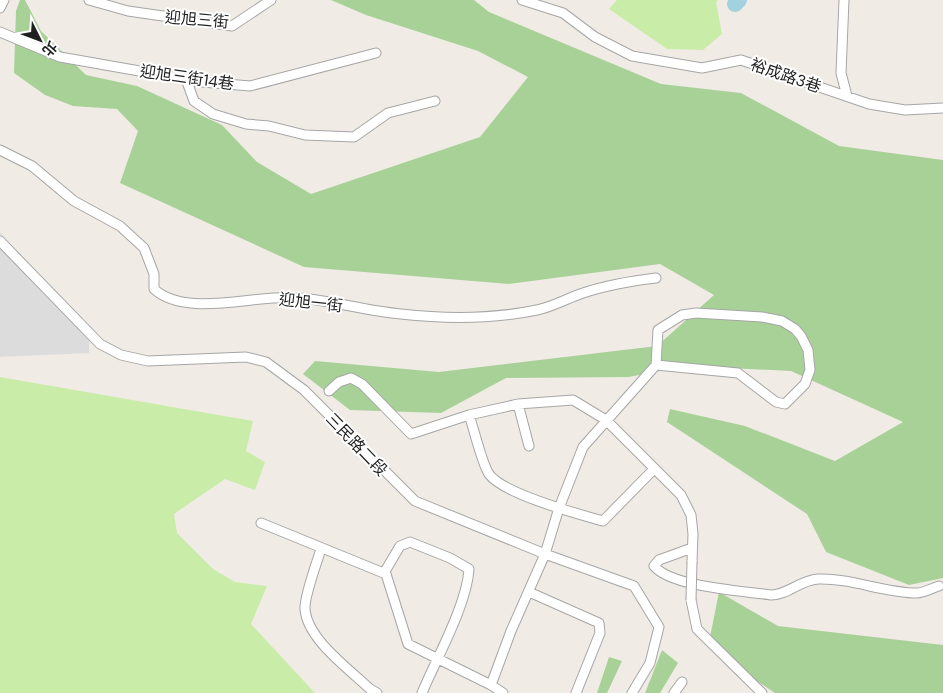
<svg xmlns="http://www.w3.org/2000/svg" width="943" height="693" font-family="'DM Sans','Noto Sans TC',sans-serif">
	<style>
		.residential { fill: #dddcdc }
		.grass { fill: #caeca9 }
		.forest { fill: #a8d198 }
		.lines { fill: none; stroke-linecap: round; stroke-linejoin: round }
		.river { stroke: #a3d2df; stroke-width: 16 }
		.street-casing { stroke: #a6a6a6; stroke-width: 11 }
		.street { stroke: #fff; stroke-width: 9 }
		.street-bridge-casing { stroke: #a6a6a6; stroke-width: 11; stroke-linecap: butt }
		.street-bridge { stroke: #fff; stroke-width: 9 }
		.labels { text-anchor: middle; stroke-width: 4; stroke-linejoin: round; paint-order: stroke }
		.street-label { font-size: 16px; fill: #1f1f1f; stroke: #fff }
	</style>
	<rect width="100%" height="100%" fill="#f0ece5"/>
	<path class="residential" d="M 0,232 L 89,337 L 89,353 L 0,357 Z"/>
	<path class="grass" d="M 617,0 L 718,0 L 716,2 L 722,34 L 703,50 L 667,49 L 609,9 Z
		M 0,377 L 253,421 L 246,451 L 265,462 L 255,490 L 225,479 L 174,514 L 177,533 L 213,569 L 235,582 L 267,586 L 251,624 L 315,693 L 0,693 Z"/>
	<path class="forest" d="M 20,0 L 25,0 L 41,31 L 86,75 L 137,86 L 222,125 L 257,162 L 311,194 L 480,137 L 528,77 L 478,51 L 366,15 L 331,0 L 474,0 L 489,12 L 661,84 L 741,93 L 839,146 L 943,160 L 943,578 L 909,585 L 826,552 L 807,514 L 667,422 L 670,409 L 745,426 L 835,461 L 903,422 L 791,371 L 686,366 L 629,377 L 506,378 L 441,413 L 350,410 L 303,374 L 315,361 L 439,372 L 657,346 L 714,295 L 660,264 L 509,284 L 304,267 L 120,183 L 138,131 L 117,109 L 73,106 L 45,95 L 14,73 L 16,11 Z
		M 719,592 L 778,626 L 943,645 L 943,693 L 775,693 L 730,663 L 709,642 Z
		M 662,650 L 678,663 L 660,693 L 645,693 Z
		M 609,657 L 622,661 L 607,693 L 597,693 Z"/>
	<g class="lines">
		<path class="river" d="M 735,4 L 739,0"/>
		<g class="street-casing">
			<path id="street" d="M 89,0 L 128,11 L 232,26 L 271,0
				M 522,0 L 563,13 L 595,37 L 632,56 L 702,68 L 741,60 L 869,104 L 905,110 L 943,108
				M 844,0 L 841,73 L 847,96
				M 0,8 L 4,0
				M 0,32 L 60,57 L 202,82 L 250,86 L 376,53
				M 186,79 L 194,101 L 213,114 L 246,124 L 269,126 L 305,135 L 354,137 L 388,113 L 435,101
				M 0,150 L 32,166 L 74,201 L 120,226 L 144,248 L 154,274 L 154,289 C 187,319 257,293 300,298 C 334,301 367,311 401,314 C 445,319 493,319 537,310 C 552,307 568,298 583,293 C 607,285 631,281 656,278
				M 0,241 L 100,344 L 121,355 L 148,361 L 246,357 L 266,362 L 304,390 L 415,501 L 545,554 L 634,586 L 659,627 L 650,663 L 632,693
				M 329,391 L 339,382 L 351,378 L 362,384 L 411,434 L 469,415 L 518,404 L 573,400 L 606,420 L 681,495 L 691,515 L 693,534 L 692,562
				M 518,404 L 529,446
				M 469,415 C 474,429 482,464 489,474 C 503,494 578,514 603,521 L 654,469
				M 261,523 L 386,574 L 408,644 L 491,685 L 503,693
				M 692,548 L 659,560 L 654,566 C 671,587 744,591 771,595 C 788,595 800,580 818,579 C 852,578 884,593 917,593 C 924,593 932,588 939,586
				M 321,549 C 317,562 304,597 305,609 C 307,639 349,669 370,689 L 377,693
				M 384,573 L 400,546 L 410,542 L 450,558 L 469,569 C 467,605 436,659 422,693
				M 529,592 L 599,623 L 600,633 L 576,693
				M 691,600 L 697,629 L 762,693
				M 491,685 L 511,631 L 545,554 L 559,508 L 583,447 L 656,365 L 658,330 L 682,315 L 696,313 L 762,317 L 782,321 L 795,329 L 801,336 L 808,350 L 810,370 L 805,384 L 785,404 L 776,402 L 738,373 L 656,365
				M 674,693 L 682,682"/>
		</g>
		<use href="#street" class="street"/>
		<g class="street-bridge-casing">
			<path id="street-bridge" d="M 691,600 L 692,562"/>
		</g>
		<use href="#street-bridge" class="street-bridge"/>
	</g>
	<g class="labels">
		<g class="street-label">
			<text transform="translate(197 19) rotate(5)" y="6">迎旭三街</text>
			<text transform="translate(786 75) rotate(19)" y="6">裕成路3巷</text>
			<text transform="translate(187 77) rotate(8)" y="6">迎旭三街14巷</text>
			<text transform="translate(311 302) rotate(6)" y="6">迎旭一街</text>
			<text transform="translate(357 444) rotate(46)" y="6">三民路二段</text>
		</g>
	</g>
	<g transform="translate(40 40) rotate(132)" stroke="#ffffff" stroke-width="4" paint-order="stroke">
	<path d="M0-4L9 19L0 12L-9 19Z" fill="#1f1f1f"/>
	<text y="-8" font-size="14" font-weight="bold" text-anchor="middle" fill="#1f1f1f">北</text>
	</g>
</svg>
